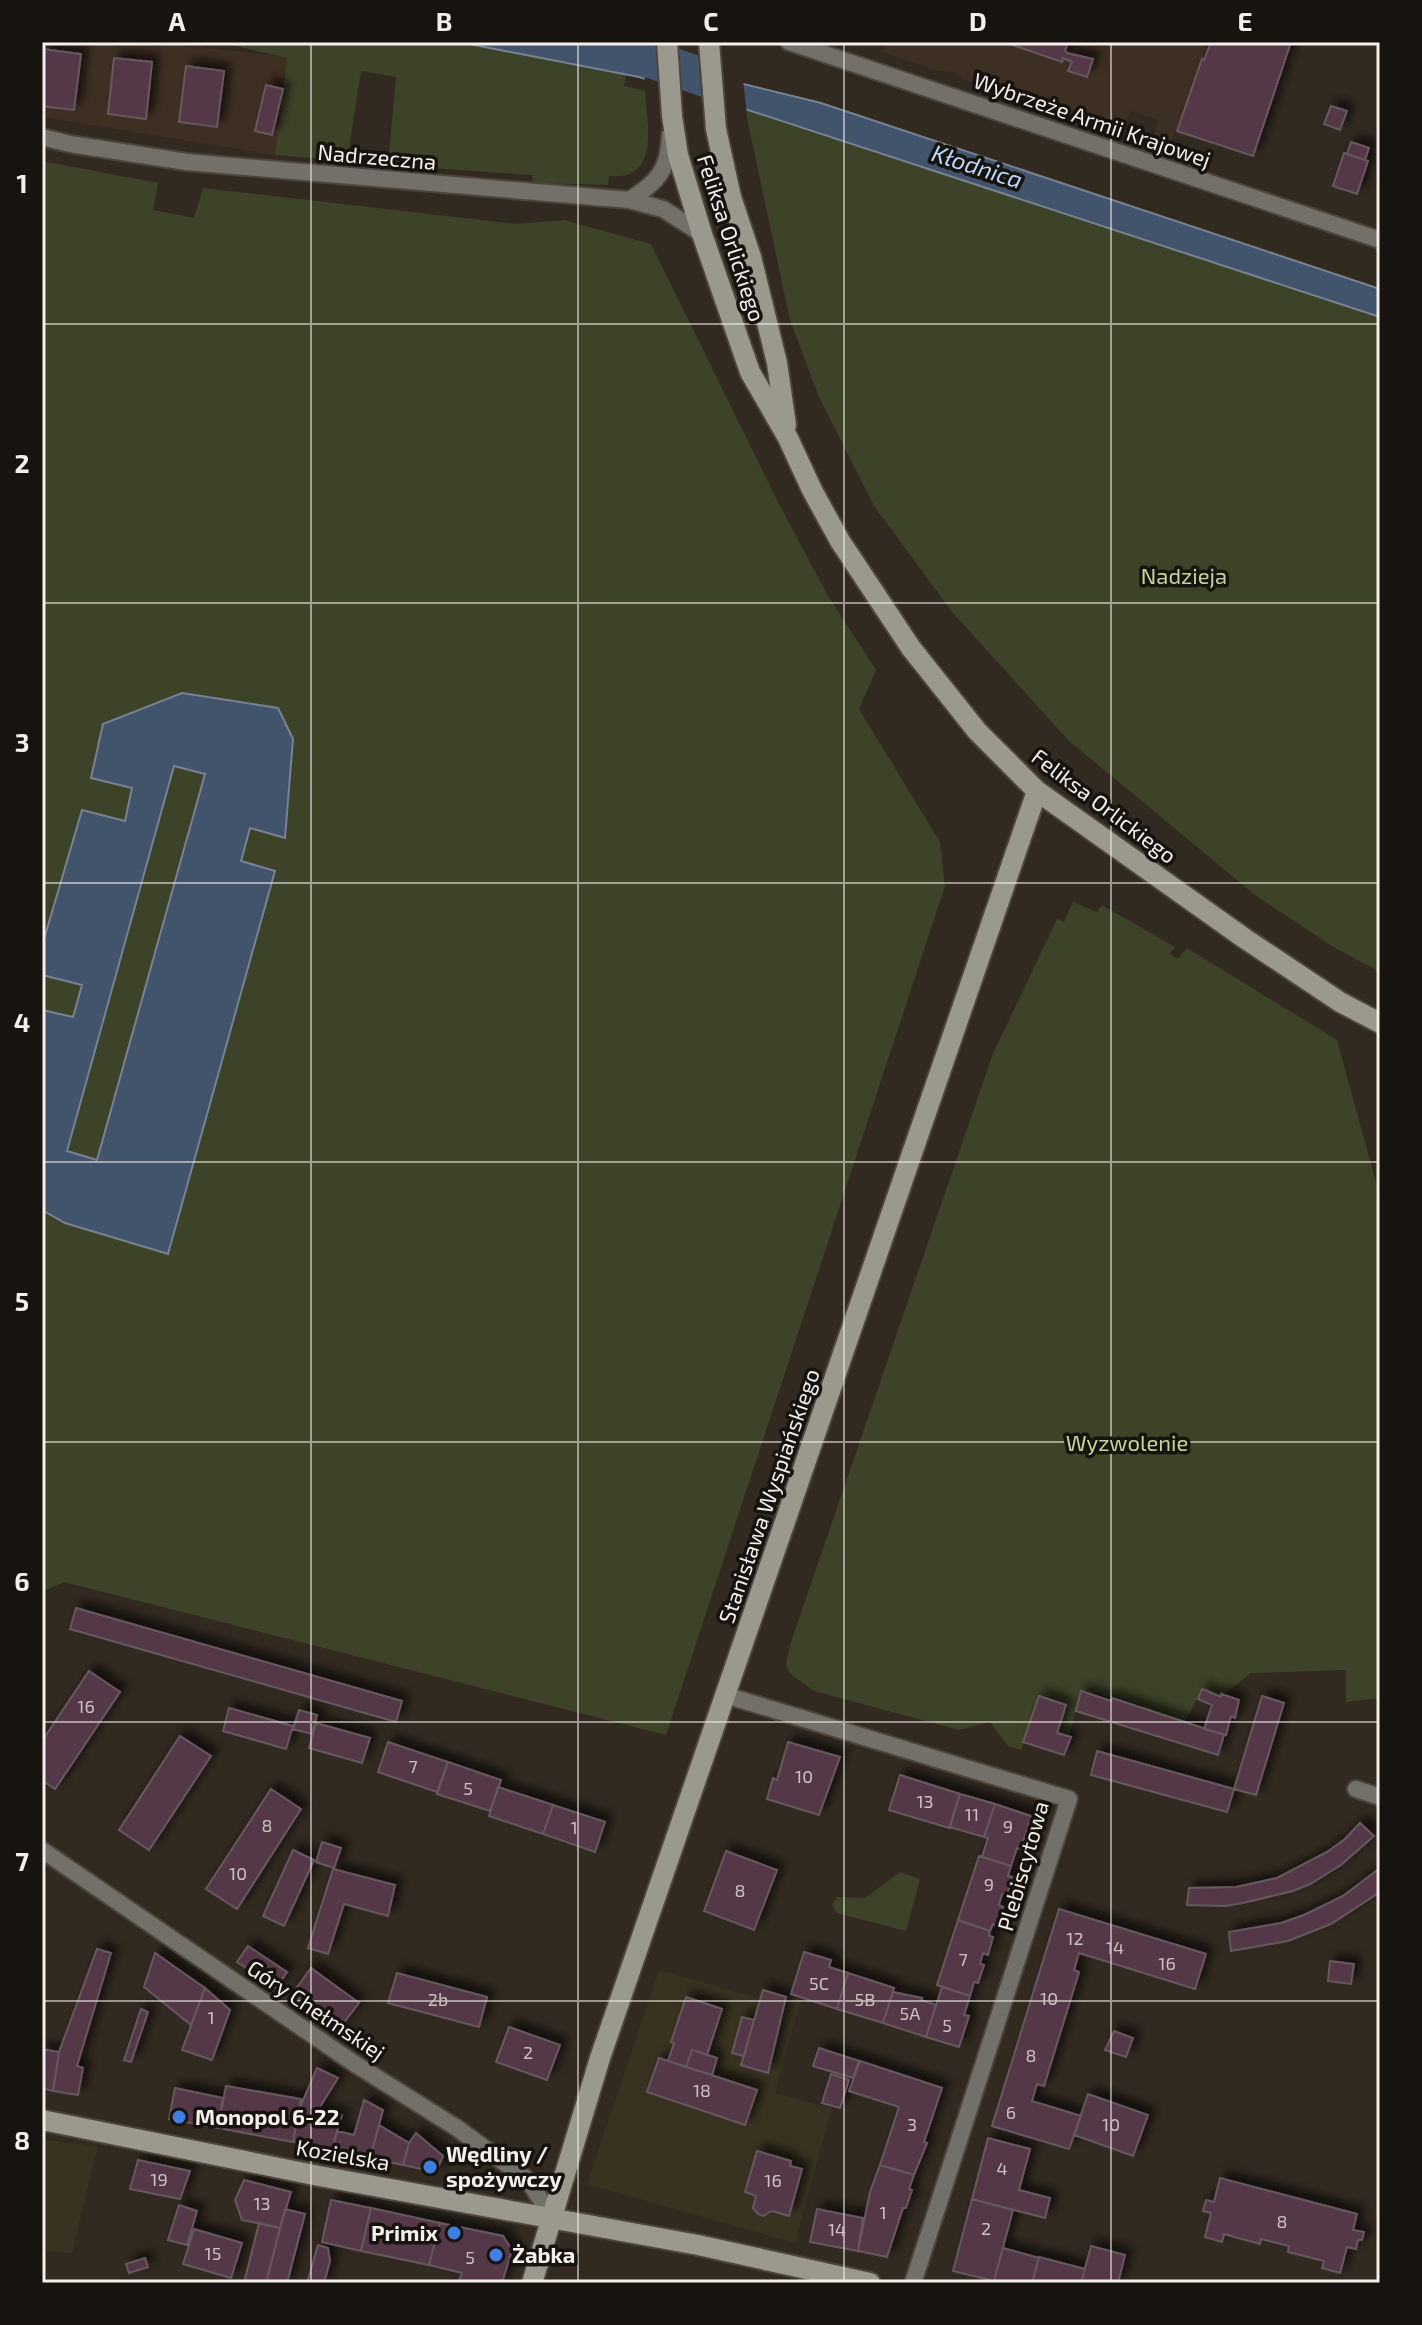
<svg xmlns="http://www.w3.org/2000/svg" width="1422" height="2325" font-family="'Exo 2',sans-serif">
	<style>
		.commercial { fill: #393221 }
		.industrial { fill: #3e2f23 }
		.green { fill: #3d4328 }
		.water { fill: #42536c; stroke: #788292; stroke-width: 2; fill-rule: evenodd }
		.pier { fill: #322920 }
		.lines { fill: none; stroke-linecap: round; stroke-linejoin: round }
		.river { stroke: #42536c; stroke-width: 38 }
		.building { fill: #543846; stroke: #66585f; stroke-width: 2; filter: url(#shadow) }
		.street-casing { stroke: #4d453c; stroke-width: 20 }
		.secondary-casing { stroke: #4d453c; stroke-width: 24 }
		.street { stroke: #73706a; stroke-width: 16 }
		.secondary { stroke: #9b988e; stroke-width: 20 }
		.grid { fill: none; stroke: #f5efe9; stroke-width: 2; stroke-opacity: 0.55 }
		.shop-dot { fill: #3f7fe0; stroke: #17130f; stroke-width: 3 }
		.labels { text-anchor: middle; stroke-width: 7; stroke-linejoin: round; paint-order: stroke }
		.number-label { font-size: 18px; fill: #cdc1c0 }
		.street-label { font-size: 22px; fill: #f5efe9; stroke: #17130f }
		.park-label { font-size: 22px; fill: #c6d39b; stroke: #17130f }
		.poi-label { font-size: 22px; font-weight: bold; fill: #f5efe9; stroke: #17130f; text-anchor: start }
		.water-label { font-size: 24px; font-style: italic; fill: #bcd7fd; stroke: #17130f }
		.neatline { fill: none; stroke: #f5efe9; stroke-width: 3 }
		.grid-label { font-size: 26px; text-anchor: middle; font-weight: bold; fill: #f5efe9 }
	</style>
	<defs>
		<filter id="shadow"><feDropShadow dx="7" dy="-7" stdDeviation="4" flood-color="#0009"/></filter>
	</defs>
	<rect width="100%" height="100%" fill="#322920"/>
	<path class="commercial" d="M 659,1970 L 757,1998 L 760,1987 L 801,2000 L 775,2093 L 832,2109 L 795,2243 L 587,2184 Z
		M 42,2139 L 98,2147 L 72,2253 L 42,2251 Z"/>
	<path class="industrial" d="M 42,42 L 157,42 L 287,57 L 275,155 L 42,117 Z
		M 885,42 L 1209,42 L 1170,144 L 1162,142 L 1154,133 L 1158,120 L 1130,111 L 1123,134 L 962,79 L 955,72 L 938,71 L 883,52 Z"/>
	<path class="green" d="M 232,42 L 459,42 L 626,74 L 624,86 L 645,91 C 647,123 661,181 609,176 L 608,185 L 533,183 L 532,175 L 388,165 L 396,77 L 361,71 L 347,161 L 275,155 L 287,58 L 232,45 Z
		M 745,109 L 1380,317 L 1380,972 L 1335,948 L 1255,895 L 1068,740 L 953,613 L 874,506 L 819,397 L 790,320 Z
		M 42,161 L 158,183 L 153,210 L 194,218 L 203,188 L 517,224 L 564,220 L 651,244 L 778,502 L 827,594 L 876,670 L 859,709 L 940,842 L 945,886 L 666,1735 L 64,1582 L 42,1592 Z
		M 1073,902 L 1097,912 L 1102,905 L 1175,947 L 1170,954 L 1178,959 L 1187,948 L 1337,1040 L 1377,1186 L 1376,1198 L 1380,1204 L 1380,1698 L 1346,1702 L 1346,1670 L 1251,1673 L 1221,1697 L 1202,1689 L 1185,1722 L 1112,1698 L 1081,1691 L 1064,1755 L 1024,1742 L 1021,1750 L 1008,1746 L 990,1722 L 959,1730 L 814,1691 L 789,1673 L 786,1664 L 790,1645 L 992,1056 L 1057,919 L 1064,922 Z
		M 900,1872 L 920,1879 L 906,1931 L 837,1913 L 832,1905 L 837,1897 L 865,1898 Z"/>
	<path class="water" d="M 459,42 L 573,42 L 821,103 L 1380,289 L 1380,317 L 745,109 L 639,77 Z
		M 182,693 L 278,708 L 293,739 L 285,838 L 250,828 L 241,861 L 275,871 L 168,1254 L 65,1223 L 42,1210 L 42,1010 L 73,1017 L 82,985 L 42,975 L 42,946 L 82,810 L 125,821 L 132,788 L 91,778 L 103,724 ZM 174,766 L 205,774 L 97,1160 L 67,1151 Z"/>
	<path class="pier" d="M 643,55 L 743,80 L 747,114 L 645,83 Z"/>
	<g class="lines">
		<path class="river" d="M 573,42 L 631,52 L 705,78"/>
	</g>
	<path class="building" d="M 1068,42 L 1065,51 L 1067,53 L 1093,59 L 1087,77 L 1068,71 L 1072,62 L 1063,58 L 1062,62 L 1007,43 Z
		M 1211,42 L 1291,42 L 1253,156 L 1177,131 L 1202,59 L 1204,60 Z
		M 43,49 L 81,54 L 74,110 L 42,106 Z
		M 114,58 L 152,62 L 146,119 L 108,114 Z
		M 186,66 L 224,71 L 217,127 L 179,122 Z
		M 266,85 L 283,89 L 272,135 L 255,131 Z
		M 1331,106 L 1347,111 L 1340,130 L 1324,124 Z
		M 1351,142 L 1369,148 L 1365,160 L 1347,154 Z
		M 1344,153 L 1368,161 L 1357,194 L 1333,186 Z
		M 76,1608 L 402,1701 L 396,1722 L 70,1629 Z
		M 89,1671 L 120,1692 L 55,1789 L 42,1780 L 42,1741 Z
		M 1202,1689 L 1221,1697 L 1221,1694 L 1239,1700 L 1235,1718 L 1231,1716 L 1226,1735 L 1204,1729 L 1212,1705 L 1198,1699 Z
		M 1081,1691 L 1111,1701 L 1112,1698 L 1224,1735 L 1218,1755 L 1076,1711 Z
		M 1039,1696 L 1066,1705 L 1057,1733 L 1071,1737 L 1064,1755 L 1023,1742 Z
		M 1262,1696 L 1284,1703 L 1256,1795 L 1234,1789 Z
		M 229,1708 L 293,1726 L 286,1749 L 223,1731 Z
		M 299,1710 L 317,1715 L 312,1734 L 293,1729 Z
		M 316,1723 L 370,1738 L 362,1763 L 309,1748 Z
		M 180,1736 L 211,1756 L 149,1850 L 119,1830 Z
		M 388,1742 L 448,1762 L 437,1792 L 378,1772 Z
		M 788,1742 L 840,1757 L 819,1815 L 767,1799 L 773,1778 L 777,1780 Z
		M 1097,1751 L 1234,1789 L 1227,1812 L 1091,1775 Z
		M 448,1762 L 501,1780 L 490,1811 L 437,1794 Z
		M 900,1775 L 960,1794 L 949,1828 L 889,1810 Z
		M 498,1787 L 553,1805 L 543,1834 L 489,1816 Z
		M 271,1789 L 301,1809 L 237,1909 L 206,1889 Z
		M 960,1794 L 995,1804 L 984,1837 L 950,1827 Z
		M 995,1804 L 1031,1816 L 1021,1849 L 1017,1848 L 1011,1866 L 982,1857 L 988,1838 L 984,1837 Z
		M 553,1805 L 605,1822 L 595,1852 L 543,1834 Z
		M 1360,1823 L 1374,1836 L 1341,1865 L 1310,1884 L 1293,1891 L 1243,1903 L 1225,1906 L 1187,1905 L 1189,1888 L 1236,1887 L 1277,1878 L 1327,1852 L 1345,1839 Z
		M 322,1842 L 341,1848 L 334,1868 L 316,1862 Z
		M 293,1850 L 314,1860 L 284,1926 L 263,1916 Z
		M 726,1851 L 777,1870 L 754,1930 L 704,1911 Z
		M 979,1856 L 1011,1866 L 1008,1876 L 1012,1877 L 1007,1895 L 1002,1894 L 999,1905 L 1003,1907 L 997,1926 L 993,1924 L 990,1931 L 958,1920 Z
		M 1380,1868 L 1380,1892 L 1331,1924 L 1288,1941 L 1231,1951 L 1229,1932 L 1281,1923 L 1304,1915 L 1343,1896 Z
		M 333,1869 L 395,1885 L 388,1916 L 344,1904 L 328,1954 L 308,1948 Z
		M 1059,1909 L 1206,1954 L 1195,1989 L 1079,1953 L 1074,1970 L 1079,1972 L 1044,2086 L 1037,2084 L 1032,2101 L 1081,2116 L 1069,2149 L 992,2126 Z
		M 958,1920 L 990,1931 L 989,1936 L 993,1937 L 988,1955 L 983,1953 L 980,1964 L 984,1965 L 978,1983 L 974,1982 L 970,1996 L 937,1985 Z
		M 248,1946 L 287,1972 L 276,1988 L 237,1962 Z
		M 97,1949 L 111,1953 L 77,2066 L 83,2068 L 78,2095 L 53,2091 L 59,2052 Z
		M 804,1952 L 831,1960 L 829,1967 L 848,1973 L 837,2009 L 791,1994 Z
		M 155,1953 L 205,1988 L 191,2025 L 144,1987 Z
		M 1330,1961 L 1354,1964 L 1351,1984 L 1328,1981 Z
		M 311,1968 L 359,2003 L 339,2029 L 292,1994 Z
		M 397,1973 L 487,1997 L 479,2027 L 388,2003 Z
		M 848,1973 L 894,1988 L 883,2023 L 837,2009 Z
		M 942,1987 L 970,1996 L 964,2015 L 969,2016 L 959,2047 L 926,2037 Z
		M 205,1988 L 230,2010 L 212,2060 L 182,2050 Z
		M 763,1990 L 786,1997 L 768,2073 L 741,2065 Z
		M 893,1992 L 922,1998 L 921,2000 L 936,2005 L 926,2037 L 883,2023 Z
		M 686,1997 L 722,2009 L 707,2055 L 692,2050 L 686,2067 L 668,2061 L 674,2043 L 671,2042 Z
		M 141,2009 L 148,2012 L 131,2062 L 124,2060 Z
		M 742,2017 L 754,2020 L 744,2056 L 732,2053 Z
		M 509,2027 L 560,2045 L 547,2080 L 496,2062 Z
		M 1114,2031 L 1133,2038 L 1126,2057 L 1105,2050 Z
		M 819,2048 L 859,2061 L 853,2078 L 813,2066 Z
		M 42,2049 L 59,2052 L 53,2091 L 42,2088 Z
		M 692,2050 L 717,2058 L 712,2075 L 686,2067 Z
		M 659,2058 L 757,2090 L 745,2125 L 647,2092 Z
		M 860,2061 L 942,2088 L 924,2142 L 927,2143 L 914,2175 L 880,2165 L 899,2107 L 849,2091 Z
		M 317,2068 L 338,2078 L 318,2110 L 342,2115 L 332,2149 L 293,2142 L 298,2112 Z
		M 831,2074 L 849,2080 L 840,2108 L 822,2103 Z
		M 226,2086 L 301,2099 L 293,2142 L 218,2128 Z
		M 175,2088 L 223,2098 L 218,2128 L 169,2119 Z
		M 1088,2094 L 1148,2115 L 1133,2156 L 1074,2135 Z
		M 364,2100 L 383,2110 L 370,2158 L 332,2149 L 337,2131 L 354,2135 Z
		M 379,2125 L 409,2143 L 403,2165 L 370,2158 Z
		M 416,2133 L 443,2156 L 436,2172 L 403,2165 L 409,2143 Z
		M 988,2138 L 1030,2149 L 1019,2190 L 1050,2198 L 1045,2218 L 972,2199 Z
		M 757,2151 L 791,2161 L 790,2166 L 802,2169 L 789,2216 L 772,2211 L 763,2216 L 758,2214 L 753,2208 L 756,2196 L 745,2192 Z
		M 138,2160 L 190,2171 L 180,2199 L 130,2189 Z
		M 880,2165 L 914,2175 L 909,2189 L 912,2190 L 906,2208 L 903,2208 L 887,2257 L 858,2251 L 870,2192 Z
		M 1220,2178 L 1357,2214 L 1353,2230 L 1364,2232 L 1362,2240 L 1358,2240 L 1356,2249 L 1347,2247 L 1340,2273 L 1322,2268 L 1324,2261 L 1288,2252 L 1289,2246 L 1261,2239 L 1260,2244 L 1224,2234 L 1222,2242 L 1205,2237 L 1211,2213 L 1203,2211 L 1206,2200 L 1214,2202 Z
		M 244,2180 L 291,2192 L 280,2228 L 242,2220 L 235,2200 Z
		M 972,2199 L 1013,2210 L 994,2281 L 953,2271 Z
		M 331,2200 L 371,2208 L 361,2251 L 322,2242 Z
		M 179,2205 L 197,2211 L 187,2245 L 168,2240 Z
		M 371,2208 L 440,2223 L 429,2265 L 361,2251 Z
		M 285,2209 L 305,2214 L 287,2283 L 266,2283 Z
		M 817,2209 L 863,2218 L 858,2251 L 810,2242 Z
		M 259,2223 L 280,2228 L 266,2283 L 244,2283 Z
		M 440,2223 L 503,2236 L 512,2250 L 502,2283 L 458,2283 L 462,2273 L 429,2265 Z
		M 194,2229 L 242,2243 L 231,2278 L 183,2264 Z
		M 318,2245 L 328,2248 L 330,2261 L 324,2283 L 307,2283 Z
		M 1091,2246 L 1125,2255 L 1118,2283 L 1081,2283 Z
		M 1003,2248 L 1039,2258 L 1032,2283 L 994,2281 Z
		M 1039,2257 L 1085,2269 L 1081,2283 L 1032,2283 Z
		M 145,2258 L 148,2267 L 129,2273 L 126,2264 Z"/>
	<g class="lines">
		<g class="street-casing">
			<path id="street" d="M 789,42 L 1380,240
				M 42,137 L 70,144 L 187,162 L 629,200 L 663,209 L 702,234
				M 629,200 C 657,183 669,170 670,135
				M 725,1695 L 1069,1799 L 913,2283
				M 1356,1789 L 1380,1797
				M 42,1850 L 355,2064 L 457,2128 L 528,2180 L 553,2219"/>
		</g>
		<g class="secondary-casing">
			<path id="secondary" d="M 667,42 L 672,116 L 678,155 L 702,234 L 750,372 L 788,438 L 812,490 L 840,541 L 911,648 L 977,731 L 1037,791 L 1244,938 L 1340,1002 L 1380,1023
				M 709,42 L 716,129 L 731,197 L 751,257 L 777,363 L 786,425
				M 42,2120 L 319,2176 L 698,2245 L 870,2283
				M 532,2283 L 600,2058 L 1037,791"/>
		</g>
		<use href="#street" class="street"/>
		<use href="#secondary" class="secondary"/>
	</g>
	<path class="grid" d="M 311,42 L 311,2283M 578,42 L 578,2283M 844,42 L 844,2283M 1111,42 L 1111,2283M 42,324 L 1380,324M 42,603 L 1380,603M 42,883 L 1380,883M 42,1162 L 1380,1162M 42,1442 L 1380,1442M 42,1722 L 1380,1722M 42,2001 L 1380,2001"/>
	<g class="shop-dot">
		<circle cx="179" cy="2117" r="8"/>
		<circle cx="430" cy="2167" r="8"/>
		<circle cx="454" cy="2233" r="8"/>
		<circle cx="496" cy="2255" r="8"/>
	</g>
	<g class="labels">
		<g class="number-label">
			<text x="86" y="1713">16</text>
			<text x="413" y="1773">7</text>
			<text x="804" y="1783">10</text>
			<text x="468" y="1795">5</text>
			<text x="925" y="1808">13</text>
			<text x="972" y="1821">11</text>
			<text x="267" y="1832">8</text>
			<text x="1008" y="1833">9</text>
			<text x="574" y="1834">1</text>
			<text x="238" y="1880">10</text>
			<text x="989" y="1891">9</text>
			<text x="740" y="1897">8</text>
			<text x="1075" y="1945">12</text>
			<text x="1115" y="1954">14</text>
			<text x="963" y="1966">7</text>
			<text x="1167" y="1970">16</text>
			<text x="819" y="1990">5C</text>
			<text x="1049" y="2005">10</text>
			<text x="438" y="2006">2b</text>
			<text x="865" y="2006">5B</text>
			<text x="910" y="2020">5A</text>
			<text x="211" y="2024">1</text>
			<text x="947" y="2032">5</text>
			<text x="528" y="2059">2</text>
			<text x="1031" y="2062">8</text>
			<text x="702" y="2097">18</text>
			<text x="1011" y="2119">6</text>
			<text x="912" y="2131">3</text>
			<text x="1111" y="2131">10</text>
			<text x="1002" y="2175">4</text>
			<text x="159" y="2186">19</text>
			<text x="773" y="2187">16</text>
			<text x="262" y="2210">13</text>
			<text x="883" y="2219">1</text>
			<text x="1282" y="2228">8</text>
			<text x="986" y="2235">2</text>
			<text x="837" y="2236">14</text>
			<text x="213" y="2260">15</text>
			<text x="470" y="2264">5</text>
		</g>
		<g class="street-label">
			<text transform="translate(1092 120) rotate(19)" y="8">Wybrzeże Armii Krajowej</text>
			<text transform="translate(377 157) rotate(5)" y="8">Nadrzeczna</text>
			<text transform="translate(731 238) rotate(72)" y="8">Feliksa Orlickiego</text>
			<text transform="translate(1104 806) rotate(37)" y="8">Feliksa Orlickiego</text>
			<text transform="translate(769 1496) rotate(-71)" y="8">Stanisława Wyspiańskiego</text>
			<text transform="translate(1023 1866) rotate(-74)" y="8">Plebiscytowa</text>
			<text transform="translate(316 2010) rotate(34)" y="8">Góry Chełmskiej</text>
			<text transform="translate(343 2155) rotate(10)" y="8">Kozielska</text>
		</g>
		<g class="park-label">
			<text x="1184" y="584">Nadzieja</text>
			<text x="1127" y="1451">Wyzwolenie</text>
		</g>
		<g class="poi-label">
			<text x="195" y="2125">Monopol 6-22</text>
			<text x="446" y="2162">Wędliny /<tspan x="446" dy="25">spożywczy</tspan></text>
			<text x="438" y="2241" text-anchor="end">Primix</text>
			<text x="512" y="2263">Żabka</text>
		</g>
		<g class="water-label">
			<text transform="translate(977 167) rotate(18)" y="8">Kłodnica</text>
		</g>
	</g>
	<rect width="1422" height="2325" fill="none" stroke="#17130f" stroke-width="88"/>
	<rect x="44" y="44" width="1334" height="2237" class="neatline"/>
	<g class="grid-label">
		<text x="177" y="31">A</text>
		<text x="444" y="31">B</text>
		<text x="711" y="31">C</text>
		<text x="978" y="31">D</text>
		<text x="1245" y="31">E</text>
		<text x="22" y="193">1</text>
		<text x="22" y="473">2</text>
		<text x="22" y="752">3</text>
		<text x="22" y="1032">4</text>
		<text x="22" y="1311">5</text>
		<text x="22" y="1591">6</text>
		<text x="22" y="1871">7</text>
		<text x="22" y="2150">8</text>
	</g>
</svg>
